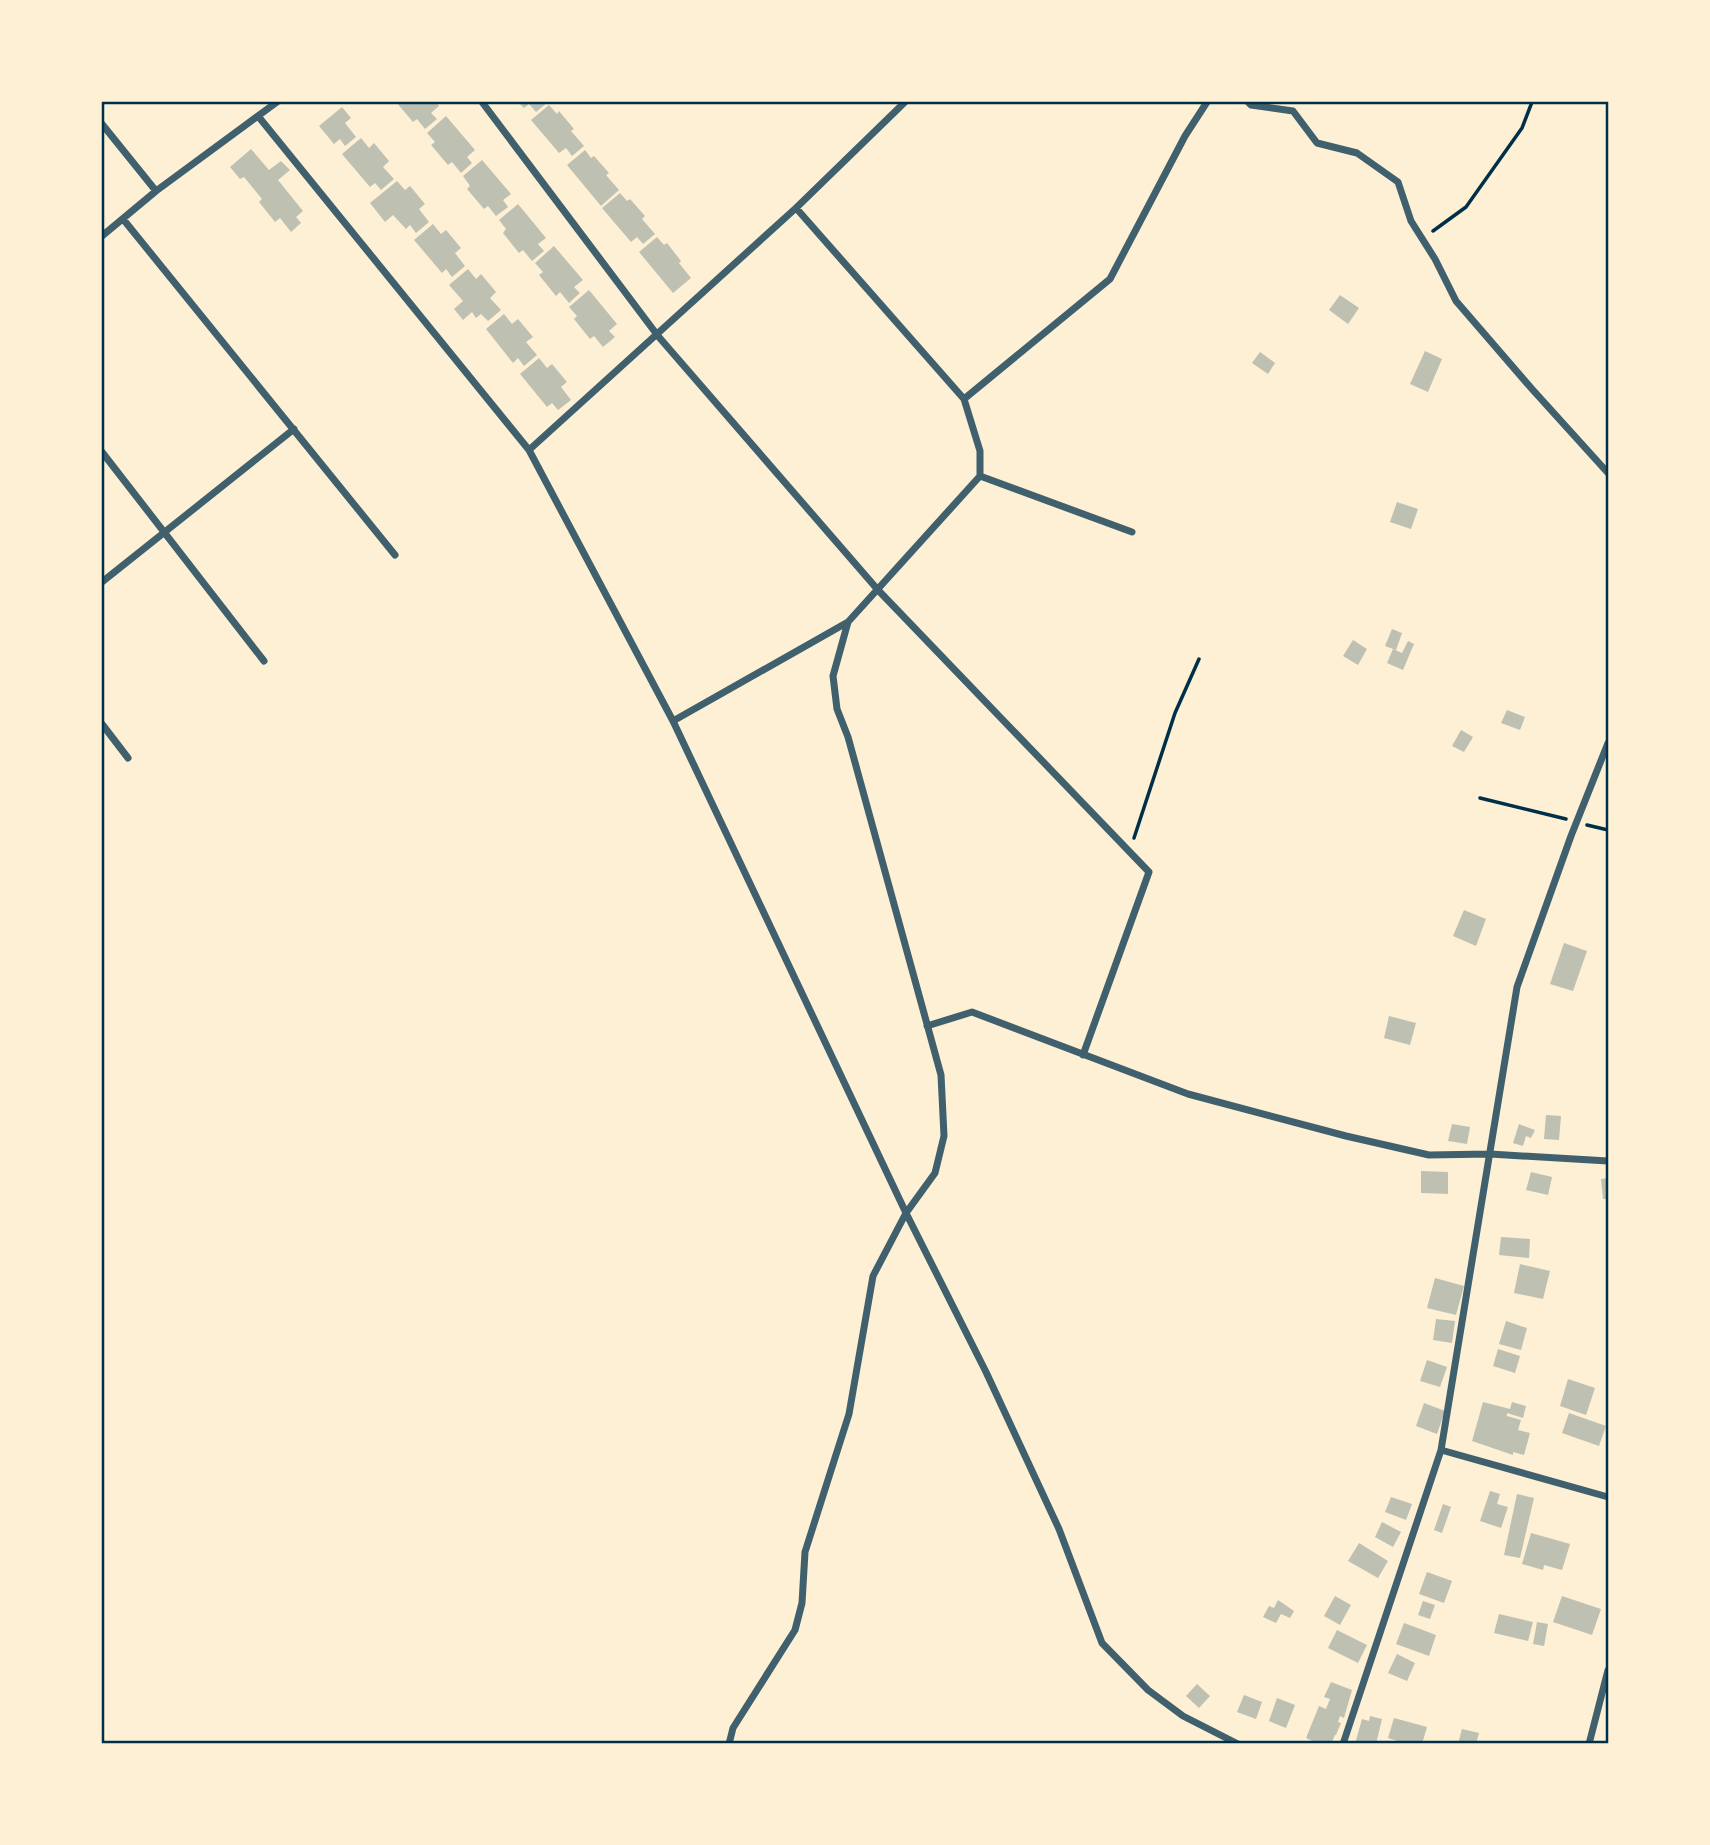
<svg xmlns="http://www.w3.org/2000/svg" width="1710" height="1845" font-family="'Sofia Sans Condensed',sans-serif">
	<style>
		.building { fill: #bec0b2 }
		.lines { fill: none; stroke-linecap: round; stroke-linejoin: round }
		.path { stroke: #003049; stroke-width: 3.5 }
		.minor { stroke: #3f606c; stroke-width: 7 }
		.neatline { fill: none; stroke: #003049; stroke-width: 2.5 }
	</style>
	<rect width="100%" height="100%" fill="#fdf0d5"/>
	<path class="building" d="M 396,102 L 436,102 L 439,106 L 431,113 L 437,119 L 425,129 L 417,119 L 413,122 Z
		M 518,102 L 548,102 L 536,112 L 529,104 L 524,108 Z
		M 549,105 L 557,114 L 559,111 L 574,129 L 571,131 L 584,146 L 572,156 L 566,148 L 559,153 L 531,120 Z
		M 342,107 L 351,118 L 345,123 L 356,137 L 345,146 L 340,139 L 334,144 L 319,126 Z
		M 446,116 L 475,150 L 467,157 L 472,163 L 461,173 L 452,162 L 448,165 L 431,145 L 435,142 L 427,133 Z
		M 361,138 L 369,148 L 374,143 L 389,161 L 383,167 L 394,179 L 381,190 L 375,183 L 370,187 L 342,154 Z
		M 251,149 L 269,170 L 281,161 L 290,170 L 278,180 L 303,211 L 296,217 L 301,223 L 291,232 L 280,218 L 275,222 L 259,202 L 262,199 L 244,177 L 240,179 L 230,167 Z
		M 585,150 L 591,158 L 594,156 L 609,173 L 606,175 L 619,190 L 601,206 L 567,165 Z
		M 482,160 L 511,194 L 503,200 L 508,207 L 496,216 L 488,206 L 484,209 L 467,189 L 470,186 L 463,176 Z
		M 397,181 L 405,190 L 410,186 L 425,204 L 419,209 L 429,222 L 416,233 L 410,225 L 406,229 L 393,215 L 385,222 L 370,203 Z
		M 620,193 L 627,201 L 630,199 L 645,216 L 642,219 L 655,234 L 643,244 L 637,237 L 631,242 L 602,208 Z
		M 518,204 L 546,238 L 538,244 L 544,251 L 532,261 L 523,250 L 519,253 L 503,233 L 506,229 L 499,220 Z
		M 433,224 L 441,234 L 446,230 L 461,248 L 455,253 L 465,266 L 452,277 L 446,269 L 442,273 L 414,240 Z
		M 657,237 L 664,245 L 667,243 L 681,261 L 679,263 L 691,278 L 673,293 L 639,252 Z
		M 554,246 L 583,280 L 574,287 L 580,293 L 569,303 L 560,292 L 556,296 L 539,275 L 543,272 L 535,263 Z
		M 468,269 L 476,279 L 481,274 L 496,292 L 490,298 L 501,310 L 488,321 L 481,314 L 476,318 L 472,312 L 463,320 L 454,309 L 463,301 L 449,285 Z
		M 589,290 L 617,324 L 609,331 L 615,337 L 603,347 L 594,336 L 590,339 L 574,319 L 577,316 L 569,307 Z
		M 1340,295 L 1359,308 L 1348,324 L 1329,310 Z
		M 504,314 L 512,324 L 518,319 L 533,337 L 526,342 L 537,355 L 524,366 L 518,358 L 513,363 L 486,329 Z
		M 1425,351 L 1442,359 L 1428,392 L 1410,384 Z
		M 1260,352 L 1275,363 L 1268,374 L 1252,363 Z
		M 539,358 L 547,368 L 552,364 L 567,382 L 561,387 L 571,400 L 558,410 L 552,403 L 547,407 L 520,374 Z
		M 1397,502 L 1418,509 L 1411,529 L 1390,522 Z
		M 1392,629 L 1402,633 L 1396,650 L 1385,646 Z
		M 1353,640 L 1367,649 L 1358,665 L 1343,656 Z
		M 1408,641 L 1414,644 L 1403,670 L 1387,663 L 1393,649 L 1402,653 Z
		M 1507,710 L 1525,717 L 1520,730 L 1501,723 Z
		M 1461,730 L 1473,737 L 1464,752 L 1452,746 Z
		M 1464,910 L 1486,919 L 1476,946 L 1453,936 Z
		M 1564,943 L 1587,951 L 1573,991 L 1550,984 Z
		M 1389,1016 L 1416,1023 L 1410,1045 L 1384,1038 Z
		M 1546,1115 L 1561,1116 L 1559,1140 L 1544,1139 Z
		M 1452,1124 L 1470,1127 L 1467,1144 L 1448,1141 Z
		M 1519,1124 L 1535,1130 L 1531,1138 L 1526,1136 L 1523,1146 L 1513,1143 Z
		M 1421,1171 L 1448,1172 L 1448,1194 L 1421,1193 Z
		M 1531,1172 L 1552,1177 L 1548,1195 L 1526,1190 Z
		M 1608,1178 L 1608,1199 L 1603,1199 L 1601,1179 Z
		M 1501,1237 L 1530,1239 L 1529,1258 L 1499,1255 Z
		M 1520,1264 L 1550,1271 L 1543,1299 L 1514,1293 Z
		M 1435,1278 L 1464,1286 L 1456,1315 L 1427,1308 Z
		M 1436,1319 L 1455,1321 L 1452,1343 L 1433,1340 Z
		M 1506,1321 L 1527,1328 L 1521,1350 L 1499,1344 Z
		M 1498,1349 L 1520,1356 L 1515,1373 L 1493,1366 Z
		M 1427,1360 L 1447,1367 L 1440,1387 L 1420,1381 Z
		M 1568,1379 L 1595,1388 L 1586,1415 L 1560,1406 Z
		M 1483,1402 L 1510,1409 L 1512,1402 L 1526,1406 L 1523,1418 L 1507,1413 L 1507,1416 L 1521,1420 L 1518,1430 L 1530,1433 L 1524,1455 L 1513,1452 L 1513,1455 L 1472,1441 Z
		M 1424,1403 L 1445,1411 L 1437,1434 L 1416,1426 Z
		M 1569,1413 L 1606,1426 L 1599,1446 L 1562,1433 Z
		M 1490,1491 L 1500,1494 L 1497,1504 L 1508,1507 L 1501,1528 L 1480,1521 Z
		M 1517,1494 L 1534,1498 L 1520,1558 L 1504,1555 Z
		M 1391,1497 L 1412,1504 L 1406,1520 L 1385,1512 Z
		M 1443,1504 L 1451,1507 L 1442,1533 L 1434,1530 Z
		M 1382,1522 L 1401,1532 L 1393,1547 L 1375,1537 Z
		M 1531,1533 L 1570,1544 L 1562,1570 L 1544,1565 L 1543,1570 L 1522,1564 Z
		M 1359,1543 L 1388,1561 L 1378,1578 L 1348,1561 Z
		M 1427,1572 L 1452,1581 L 1444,1603 L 1419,1594 Z
		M 1335,1596 L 1351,1605 L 1340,1625 L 1324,1616 Z
		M 1562,1596 L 1601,1609 L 1592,1635 L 1553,1622 Z
		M 1278,1600 L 1294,1611 L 1290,1618 L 1281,1614 L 1276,1623 L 1263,1617 L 1269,1606 L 1274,1608 Z
		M 1423,1601 L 1435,1605 L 1430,1619 L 1418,1615 Z
		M 1499,1614 L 1533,1622 L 1528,1641 L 1494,1633 Z
		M 1537,1622 L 1548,1624 L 1544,1646 L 1533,1644 Z
		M 1404,1623 L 1436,1635 L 1429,1656 L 1396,1644 Z
		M 1337,1630 L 1367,1645 L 1358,1663 L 1328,1648 Z
		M 1397,1654 L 1415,1663 L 1407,1681 L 1388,1673 Z
		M 1331,1682 L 1352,1690 L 1344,1718 L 1340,1716 L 1338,1722 L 1341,1723 L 1336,1735 L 1335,1735 L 1331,1744 L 1319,1744 L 1306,1738 L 1319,1706 L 1326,1709 L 1330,1699 L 1324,1697 Z
		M 1197,1684 L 1210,1696 L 1199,1708 L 1186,1696 Z
		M 1244,1695 L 1262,1702 L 1256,1719 L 1237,1712 Z
		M 1277,1698 L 1295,1705 L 1286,1728 L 1269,1721 Z
		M 1370,1716 L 1382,1719 L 1376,1744 L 1355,1744 L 1362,1719 L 1369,1721 Z
		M 1394,1718 L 1427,1727 L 1422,1744 L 1407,1744 L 1388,1738 Z
		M 1462,1729 L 1479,1733 L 1476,1744 L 1458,1744 Z"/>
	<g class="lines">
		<path class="path" d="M 1433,231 L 1466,207 L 1522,128 L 1532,102
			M 1480,798 L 1566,819
			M 1587,825 L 1608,830
			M 1134,838 L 1175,713 L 1199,659"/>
		<path class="minor" d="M 482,102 L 658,336 L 878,590 L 1149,872 L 1083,1055
			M 1248,102 L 1251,105 L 1293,111 L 1317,143 L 1357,153 L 1398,182 L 1411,221 L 1435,259 L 1456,301 L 1532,389 L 1608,473
			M 258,116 L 529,450 L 673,721 L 906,1213 L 986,1372 L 1059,1529 L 1102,1643 L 1148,1690 L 1183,1716 L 1238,1744
			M 102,124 L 156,191
			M 123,219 L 395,555
			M 102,236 L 156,191 L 277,102
			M 964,399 L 1110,279 L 1185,136 L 1207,102
			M 529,450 L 796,208 L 905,102
			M 102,452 L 264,661
			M 980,476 L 1132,532
			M 102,582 L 294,429
			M 673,721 L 848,622
			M 102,724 L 128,758
			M 927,1026 L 972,1012 L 1188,1094 L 1346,1136 L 1429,1155 L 1490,1154 L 1608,1161
			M 1441,1450 L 1608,1497
			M 729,1744 L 733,1728 L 795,1630 L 802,1603 L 805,1552 L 849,1414 L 873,1276 L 906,1213 L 935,1173 L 944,1136 L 941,1075 L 848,737 L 837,709 L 833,676 L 848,622 L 980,476 L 980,451 L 964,399 L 796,208
			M 1343,1744 L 1441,1450 L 1517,987 L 1571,836 L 1608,743
			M 1589,1744 L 1608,1670"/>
	</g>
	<rect width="1710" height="1845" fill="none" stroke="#fdf0d5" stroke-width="206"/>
	<rect x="103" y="103" width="1504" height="1639" class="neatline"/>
</svg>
